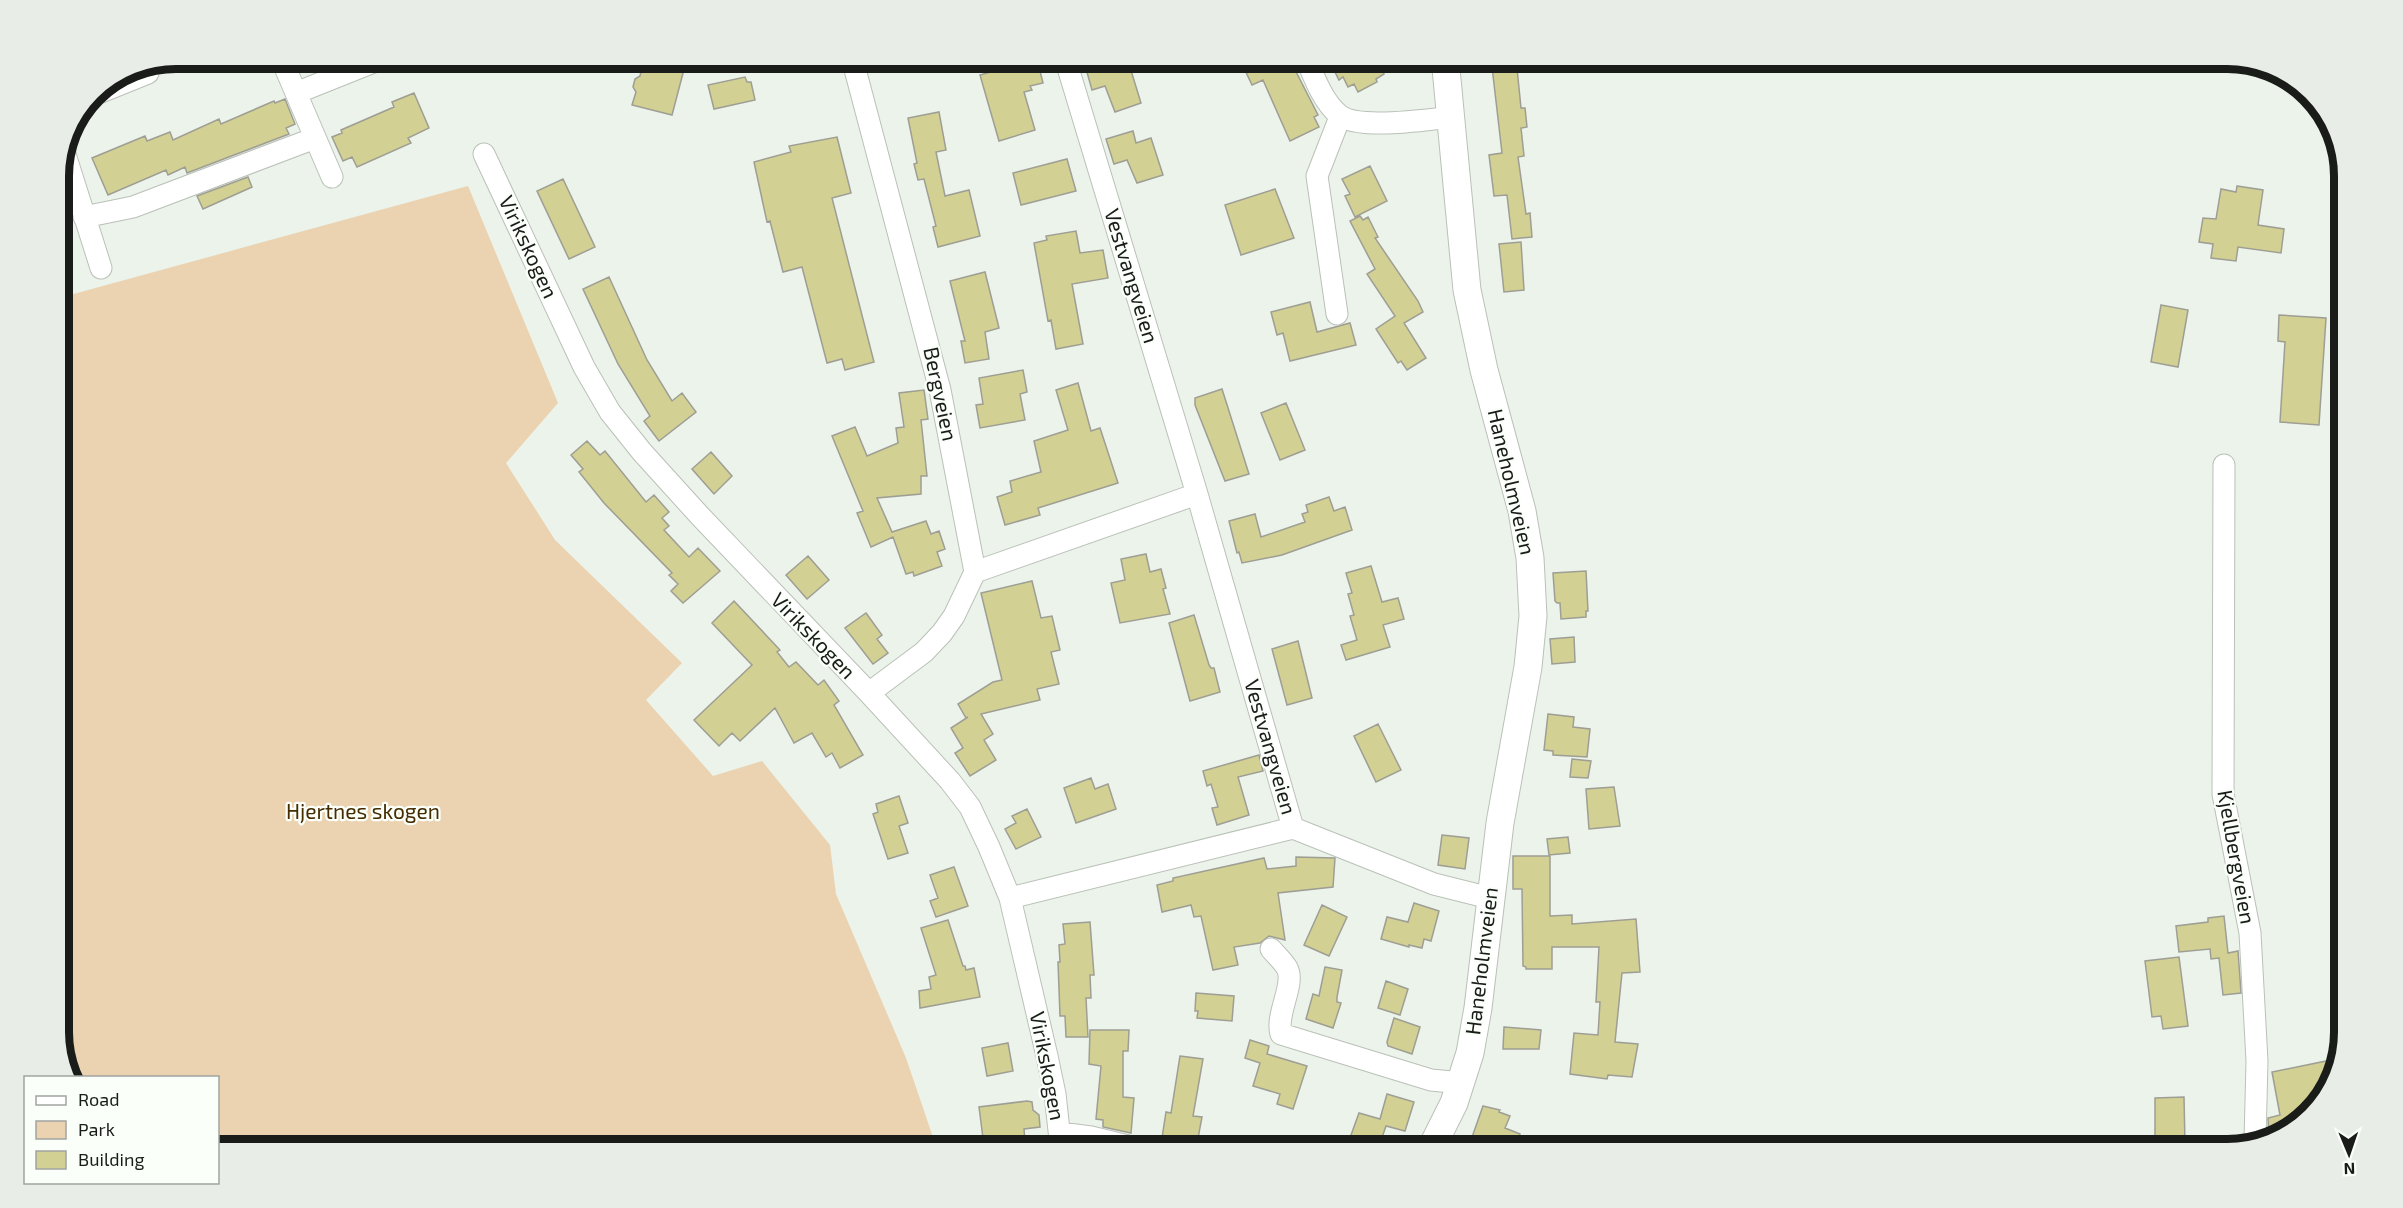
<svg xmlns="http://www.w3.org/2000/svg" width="2403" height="1208" font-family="'Exo 2',sans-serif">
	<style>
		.green { fill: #ebd2b1 }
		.building { fill: #d2d193; stroke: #9e9e94; stroke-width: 1.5 }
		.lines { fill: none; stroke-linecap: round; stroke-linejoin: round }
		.minor-casing { stroke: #bac1b8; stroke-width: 23 }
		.major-casing { stroke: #bac1b8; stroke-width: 29 }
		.minor { stroke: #fff; stroke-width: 21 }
		.major { stroke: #fff; stroke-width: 27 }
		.labels { text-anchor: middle; stroke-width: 4.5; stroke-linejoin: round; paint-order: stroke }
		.street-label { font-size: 21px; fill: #1a1c19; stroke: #fbfffa }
		.park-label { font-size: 21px; fill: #452b00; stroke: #fbfffa }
		.rim { fill: none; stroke: #1a1c19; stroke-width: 8 }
	</style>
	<rect width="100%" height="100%" fill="#ebf3ea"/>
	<path class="green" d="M 468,186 L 558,403 L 506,463 L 555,540 L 682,663 L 646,700 L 713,776 L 762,761 L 830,845 L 836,894 L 906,1058 L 937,1149 L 218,1149 L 218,1078 L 72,1077 L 59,1040 L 59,298 Z"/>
	<path class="building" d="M 653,58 L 687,58 L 672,115 L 632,105 L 636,92 L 633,87 L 635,79 L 640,76 L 643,63 L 651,65 Z
		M 1083,58 L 1110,58 L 1113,68 L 1129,64 L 1141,103 L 1115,112 L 1105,86 L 1092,90 Z
		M 1262,58 L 1289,58 L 1318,115 L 1314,117 L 1319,127 L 1290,141 L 1263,80 L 1252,85 L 1244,68 Z
		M 1328,58 L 1379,58 L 1377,60 L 1384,74 L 1376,79 L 1377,82 L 1358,92 L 1354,84 L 1348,87 L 1343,77 L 1339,80 Z
		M 1491,58 L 1516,58 L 1521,108 L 1525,108 L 1527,127 L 1521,128 L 1524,156 L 1518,157 L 1526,214 L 1530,213 L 1532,237 L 1512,239 L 1507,195 L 1494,196 L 1489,155 L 1502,153 Z
		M 1037,59 L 1043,83 L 1030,86 L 1032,90 L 1024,92 L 1035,130 L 999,141 L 980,75 Z
		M 745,77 L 747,82 L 751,82 L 755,100 L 714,109 L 708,85 Z
		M 414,93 L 429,128 L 408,138 L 411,143 L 357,167 L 352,157 L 343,161 L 332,137 L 342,133 L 341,130 L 394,107 L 392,102 Z
		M 285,99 L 295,124 L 286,128 L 289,134 L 187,173 L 185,167 L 168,175 L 166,170 L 108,195 L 92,158 L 145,136 L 147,141 L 170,132 L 173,140 L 219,119 L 221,124 L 274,101 L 275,103 Z
		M 939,112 L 946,150 L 936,152 L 945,196 L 969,190 L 980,236 L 938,247 L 933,227 L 936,226 L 924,179 L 918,180 L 914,164 L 917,163 L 908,118 Z
		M 1133,131 L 1136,143 L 1151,138 L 1163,175 L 1137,183 L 1127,160 L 1114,164 L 1106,139 Z
		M 837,137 L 851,193 L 832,198 L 874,362 L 845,370 L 842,359 L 827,363 L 802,267 L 783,272 L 770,221 L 767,222 L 754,162 L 791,152 L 789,146 Z
		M 1067,159 L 1076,191 L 1021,205 L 1013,173 Z
		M 1370,166 L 1387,201 L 1355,217 L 1345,196 L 1350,194 L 1342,179 Z
		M 248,177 L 252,187 L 203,209 L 197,196 Z
		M 563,179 L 595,247 L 569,259 L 537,191 Z
		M 2237,186 L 2263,190 L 2258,225 L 2284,229 L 2281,253 L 2238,247 L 2236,261 L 2211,258 L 2213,244 L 2199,242 L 2203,218 L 2216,219 L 2221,189 L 2236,192 Z
		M 1275,189 L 1294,238 L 1241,255 L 1225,205 Z
		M 1360,216 L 1363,220 L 1368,217 L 1378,237 L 1375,238 L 1418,301 L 1423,312 L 1404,323 L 1426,358 L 1407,370 L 1401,361 L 1398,363 L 1376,329 L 1395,316 L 1367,274 L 1375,269 L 1350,221 Z
		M 1076,231 L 1080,253 L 1103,250 L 1108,278 L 1072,284 L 1083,344 L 1056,349 L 1051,320 L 1048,321 L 1034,243 L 1047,240 L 1046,236 Z
		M 1521,242 L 1524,290 L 1504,292 L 1499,244 Z
		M 985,272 L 999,328 L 985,332 L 989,359 L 965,363 L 961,341 L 965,341 L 950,281 Z
		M 609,277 L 647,360 L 672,401 L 682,393 L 696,412 L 659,441 L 644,421 L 650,416 L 618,364 L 583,289 Z
		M 1310,302 L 1317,332 L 1350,323 L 1356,345 L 1290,361 L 1283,333 L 1277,335 L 1271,312 Z
		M 2161,305 L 2188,310 L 2178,367 L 2151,362 Z
		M 2279,315 L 2326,318 L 2319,425 L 2280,422 L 2285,342 L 2278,341 Z
		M 1023,370 L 1027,392 L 1020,394 L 1025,420 L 980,428 L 976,405 L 983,404 L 979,378 Z
		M 1078,383 L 1091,431 L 1100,428 L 1118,483 L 1038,508 L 1040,515 L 1005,525 L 997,497 L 1012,492 L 1010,481 L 1041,472 L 1034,441 L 1068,430 L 1056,390 Z
		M 1222,389 L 1249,474 L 1225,481 L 1195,405 L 1195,398 Z
		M 924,390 L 928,419 L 921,420 L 927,476 L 921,476 L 921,494 L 877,498 L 892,532 L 926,521 L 931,534 L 939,531 L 945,549 L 937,552 L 942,566 L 914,576 L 913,572 L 906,574 L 893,537 L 871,547 L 857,513 L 863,511 L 832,436 L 855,427 L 867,456 L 898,443 L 896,428 L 904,427 L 899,393 Z
		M 1286,403 L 1305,450 L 1280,460 L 1261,413 Z
		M 587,441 L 600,455 L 605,451 L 646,502 L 654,495 L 669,512 L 662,518 L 669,526 L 664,530 L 689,557 L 698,548 L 720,571 L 683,603 L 671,591 L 678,584 L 669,575 L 672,573 L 604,503 L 579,472 L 583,469 L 571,455 Z
		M 711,452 L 732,476 L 714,494 L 692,469 Z
		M 1329,497 L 1334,511 L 1345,507 L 1352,530 L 1282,555 L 1242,563 L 1239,552 L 1237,553 L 1229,521 L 1255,514 L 1261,537 L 1305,522 L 1302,514 L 1308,512 L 1306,505 Z
		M 1146,554 L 1150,572 L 1161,569 L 1166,588 L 1163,589 L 1170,614 L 1120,623 L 1111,583 L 1125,580 L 1121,559 Z
		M 808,556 L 829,580 L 807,599 L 786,575 Z
		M 1371,566 L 1382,602 L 1398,598 L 1404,619 L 1383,625 L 1390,647 L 1346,660 L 1341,645 L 1357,640 L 1350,616 L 1354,615 L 1348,594 L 1352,593 L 1346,573 Z
		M 1586,571 L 1588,611 L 1586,611 L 1586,617 L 1561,619 L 1560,603 L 1557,603 L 1555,601 L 1553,573 Z
		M 1032,581 L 1041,618 L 1052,616 L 1060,650 L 1051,652 L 1059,684 L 1037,689 L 1040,700 L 981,714 L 993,734 L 984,740 L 996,760 L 970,776 L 955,753 L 963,748 L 951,728 L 968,717 L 966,718 L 958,704 L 993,682 L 1002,680 L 981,593 Z
		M 734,601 L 780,650 L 777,652 L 789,667 L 796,662 L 818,685 L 824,680 L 839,701 L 834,705 L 863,755 L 840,768 L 832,753 L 826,757 L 812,733 L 794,743 L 775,708 L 740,741 L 732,733 L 719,746 L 694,720 L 752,665 L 712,623 Z
		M 866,613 L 882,635 L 877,639 L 888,653 L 873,664 L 845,628 Z
		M 1194,615 L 1209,665 L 1211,668 L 1214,668 L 1220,692 L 1190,701 L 1169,623 Z
		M 1574,637 L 1575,662 L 1552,664 L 1550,639 Z
		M 1298,641 L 1312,698 L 1287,705 L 1272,649 Z
		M 1548,714 L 1574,717 L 1573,727 L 1590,729 L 1587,757 L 1553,755 L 1553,751 L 1544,750 Z
		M 1378,724 L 1401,770 L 1376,782 L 1354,736 Z
		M 1259,755 L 1263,771 L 1238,777 L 1249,815 L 1217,825 L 1212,808 L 1218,807 L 1211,784 L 1207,786 L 1203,771 Z
		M 1572,759 L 1591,761 L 1588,778 L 1570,777 Z
		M 1091,778 L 1095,789 L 1108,784 L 1116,809 L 1076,823 L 1064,788 Z
		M 1614,787 L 1620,826 L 1589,829 L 1586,789 Z
		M 899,796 L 908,823 L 899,826 L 908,853 L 888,859 L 873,814 L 878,812 L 876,804 Z
		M 1027,809 L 1041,837 L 1016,849 L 1005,829 L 1016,823 L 1012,816 Z
		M 1442,835 L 1469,838 L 1465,869 L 1438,865 Z
		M 1568,837 L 1570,853 L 1549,855 L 1547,839 Z
		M 1513,856 L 1550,856 L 1550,916 L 1572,915 L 1572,924 L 1636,919 L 1640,972 L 1622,973 L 1615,1042 L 1638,1044 L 1632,1077 L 1608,1075 L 1607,1079 L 1570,1074 L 1574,1033 L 1598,1035 L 1600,1002 L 1596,1002 L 1599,947 L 1552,947 L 1552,969 L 1526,969 L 1526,967 L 1523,966 L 1522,889 L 1513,889 Z
		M 1296,857 L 1335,858 L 1333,887 L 1278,893 L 1285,940 L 1269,936 L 1260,943 L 1234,947 L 1238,965 L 1213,970 L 1201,916 L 1194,917 L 1191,905 L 1162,912 L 1157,885 L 1173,881 L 1173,878 L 1264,858 L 1267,869 L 1296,866 Z
		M 954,867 L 968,906 L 936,917 L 930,901 L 938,898 L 930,875 Z
		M 1414,903 L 1439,911 L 1431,941 L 1424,939 L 1422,948 L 1409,945 L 1409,947 L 1381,939 L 1387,917 L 1408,922 Z
		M 1322,905 L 1347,917 L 1329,956 L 1304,945 Z
		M 2224,916 L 2228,953 L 2238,951 L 2241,993 L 2223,995 L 2219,958 L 2211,959 L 2210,949 L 2179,952 L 2176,926 L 2208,922 L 2208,918 Z
		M 948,920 L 963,966 L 965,966 L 966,970 L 974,968 L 980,997 L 920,1008 L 919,991 L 931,989 L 929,977 L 936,975 L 921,928 Z
		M 1090,922 L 1094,975 L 1090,975 L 1091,998 L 1086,998 L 1088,1037 L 1066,1037 L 1065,1016 L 1060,1016 L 1058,962 L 1060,962 L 1059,945 L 1065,944 L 1063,924 Z
		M 2179,957 L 2188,1026 L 2163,1029 L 2161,1016 L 2152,1017 L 2145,961 Z
		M 1325,967 L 1342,970 L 1337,997 L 1337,1002 L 1341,1003 L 1333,1028 L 1306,1019 L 1313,994 L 1319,996 Z
		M 1386,981 L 1408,989 L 1400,1015 L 1378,1008 Z
		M 1196,993 L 1234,996 L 1232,1021 L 1197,1018 L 1198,1011 L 1195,1011 Z
		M 1394,1018 L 1420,1027 L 1412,1054 L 1388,1046 L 1387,1042 Z
		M 1504,1027 L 1541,1030 L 1539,1049 L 1503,1049 Z
		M 1090,1030 L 1129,1030 L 1128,1051 L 1123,1051 L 1123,1097 L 1134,1098 L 1131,1133 L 1103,1127 L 1103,1120 L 1096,1119 L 1101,1066 L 1089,1064 Z
		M 1250,1040 L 1269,1046 L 1267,1054 L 1307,1066 L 1293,1109 L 1277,1104 L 1280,1094 L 1253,1086 L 1260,1063 L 1245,1058 Z
		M 1008,1043 L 1013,1071 L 987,1076 L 982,1048 Z
		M 1180,1056 L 1203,1059 L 1193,1116 L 1202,1117 L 1196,1149 L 1172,1148 L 1174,1139 L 1162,1138 L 1166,1112 L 1171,1113 Z
		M 2331,1060 L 2334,1077 L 2333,1084 L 2324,1094 L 2312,1096 L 2313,1100 L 2304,1102 L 2306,1111 L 2309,1110 L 2292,1130 L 2269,1137 L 2268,1118 L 2280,1115 L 2272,1072 Z
		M 1387,1094 L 1414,1102 L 1405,1131 L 1386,1126 L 1378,1149 L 1346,1149 L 1359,1113 L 1380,1119 Z
		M 2184,1097 L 2185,1145 L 2155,1146 L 2155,1098 Z
		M 1027,1101 L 1032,1102 L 1033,1110 L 1039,1115 L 1040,1127 L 1024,1129 L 1025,1141 L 984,1146 L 979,1107 Z
		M 1483,1106 L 1500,1110 L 1499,1112 L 1510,1116 L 1505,1128 L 1520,1134 L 1514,1149 L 1476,1149 L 1479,1143 L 1471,1140 Z"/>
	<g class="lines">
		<g class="minor-casing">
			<path id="minor" d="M 281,58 L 332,177
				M 852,58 L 940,390 L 975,572 L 954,616 L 942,633 L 924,652 L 869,693
				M 1306,58 C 1314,77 1323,102 1339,115 C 1358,130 1426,120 1451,117
				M 296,93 L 376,61
				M 91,96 L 148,73
				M 63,148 L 101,268
				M 484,154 L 584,367 L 610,412 L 642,452 L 700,516 L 869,693 L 950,781 L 970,807 L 989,847 L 1010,898 L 1047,1056 L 1055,1094 L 1061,1149
				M 84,217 L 133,207 L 315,138
				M 1337,314 L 1317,176 L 1340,117
				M 2224,465 L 2223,794 L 2250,933 L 2257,1061 L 2255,1141
				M 975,572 L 1197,494
				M 1293,828 L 1434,884 L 1490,898
				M 1010,898 L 1293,828 L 1197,494 L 1065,58
				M 1271,949 C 1276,955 1283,961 1287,968 C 1296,984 1275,1014 1281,1034 L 1431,1080 L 1462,1083
				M 1060,1133 L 1091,1137 L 1140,1149"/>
		</g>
		<g class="major-casing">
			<path id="major" d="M 1431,1149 L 1454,1103 L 1470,1053 L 1478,1008 L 1500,823 L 1528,667 L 1533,616 L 1530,558 L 1522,511 L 1484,370 L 1467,290 L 1445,58"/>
		</g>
		<use href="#minor" class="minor"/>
		<use href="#major" class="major"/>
	</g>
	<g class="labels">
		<g class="street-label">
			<text transform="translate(528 247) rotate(65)" y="7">Virikskogen</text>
			<text transform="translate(1131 276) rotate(73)" y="7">Vestvangveien</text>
			<text transform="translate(940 394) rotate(78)" y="7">Bergveien</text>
			<text transform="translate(1511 482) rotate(77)" y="7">Haneholmveien</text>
			<text transform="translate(813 636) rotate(46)" y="7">Virikskogen</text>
			<text transform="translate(1270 747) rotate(74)" y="7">Vestvangveien</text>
			<text transform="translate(2236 857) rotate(80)" y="7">Kjellbergveien</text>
			<text transform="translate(1482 961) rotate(-83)" y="7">Haneholmveien</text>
			<text transform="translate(1047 1066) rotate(79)" y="7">Virikskogen</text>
		</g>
		<g class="park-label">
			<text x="363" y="819">Hjertnes skogen</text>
		</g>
	</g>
	<path d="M0 0H2403V1208H0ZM176 69H2227A107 107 0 0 1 2334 176V1032A107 107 0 0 1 2227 1139H176A107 107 0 0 1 69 1032V176A107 107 0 0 1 176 69Z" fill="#e9ede8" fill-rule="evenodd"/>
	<path class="rim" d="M176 69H2227A107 107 0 0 1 2334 176V1032A107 107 0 0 1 2227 1139H176A107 107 0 0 1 69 1032V176A107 107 0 0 1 176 69Z"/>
	<rect x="24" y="1076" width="195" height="108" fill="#fbfffa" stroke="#a1a4a0" stroke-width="1.5"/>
	<rect x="36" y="1096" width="30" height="9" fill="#ffffff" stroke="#a1a4a0" stroke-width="1.5"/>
	<text x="78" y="1106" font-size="18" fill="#1a1c19">Road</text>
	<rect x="36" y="1121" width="30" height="18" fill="#ebd2b1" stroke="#a1a4a0" stroke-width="1.5"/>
	<text x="78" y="1136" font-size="18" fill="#1a1c19">Park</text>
	<rect x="36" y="1151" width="30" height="18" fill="#d2d193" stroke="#a1a4a0" stroke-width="1.5"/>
	<text x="78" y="1166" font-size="18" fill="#1a1c19">Building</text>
	<g transform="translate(2349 1154) rotate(178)" stroke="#fbfffa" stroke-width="4.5" paint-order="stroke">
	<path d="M0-4.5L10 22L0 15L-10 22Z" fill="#1a1c19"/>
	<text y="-9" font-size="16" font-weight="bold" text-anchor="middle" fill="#1a1c19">N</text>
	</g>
</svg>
